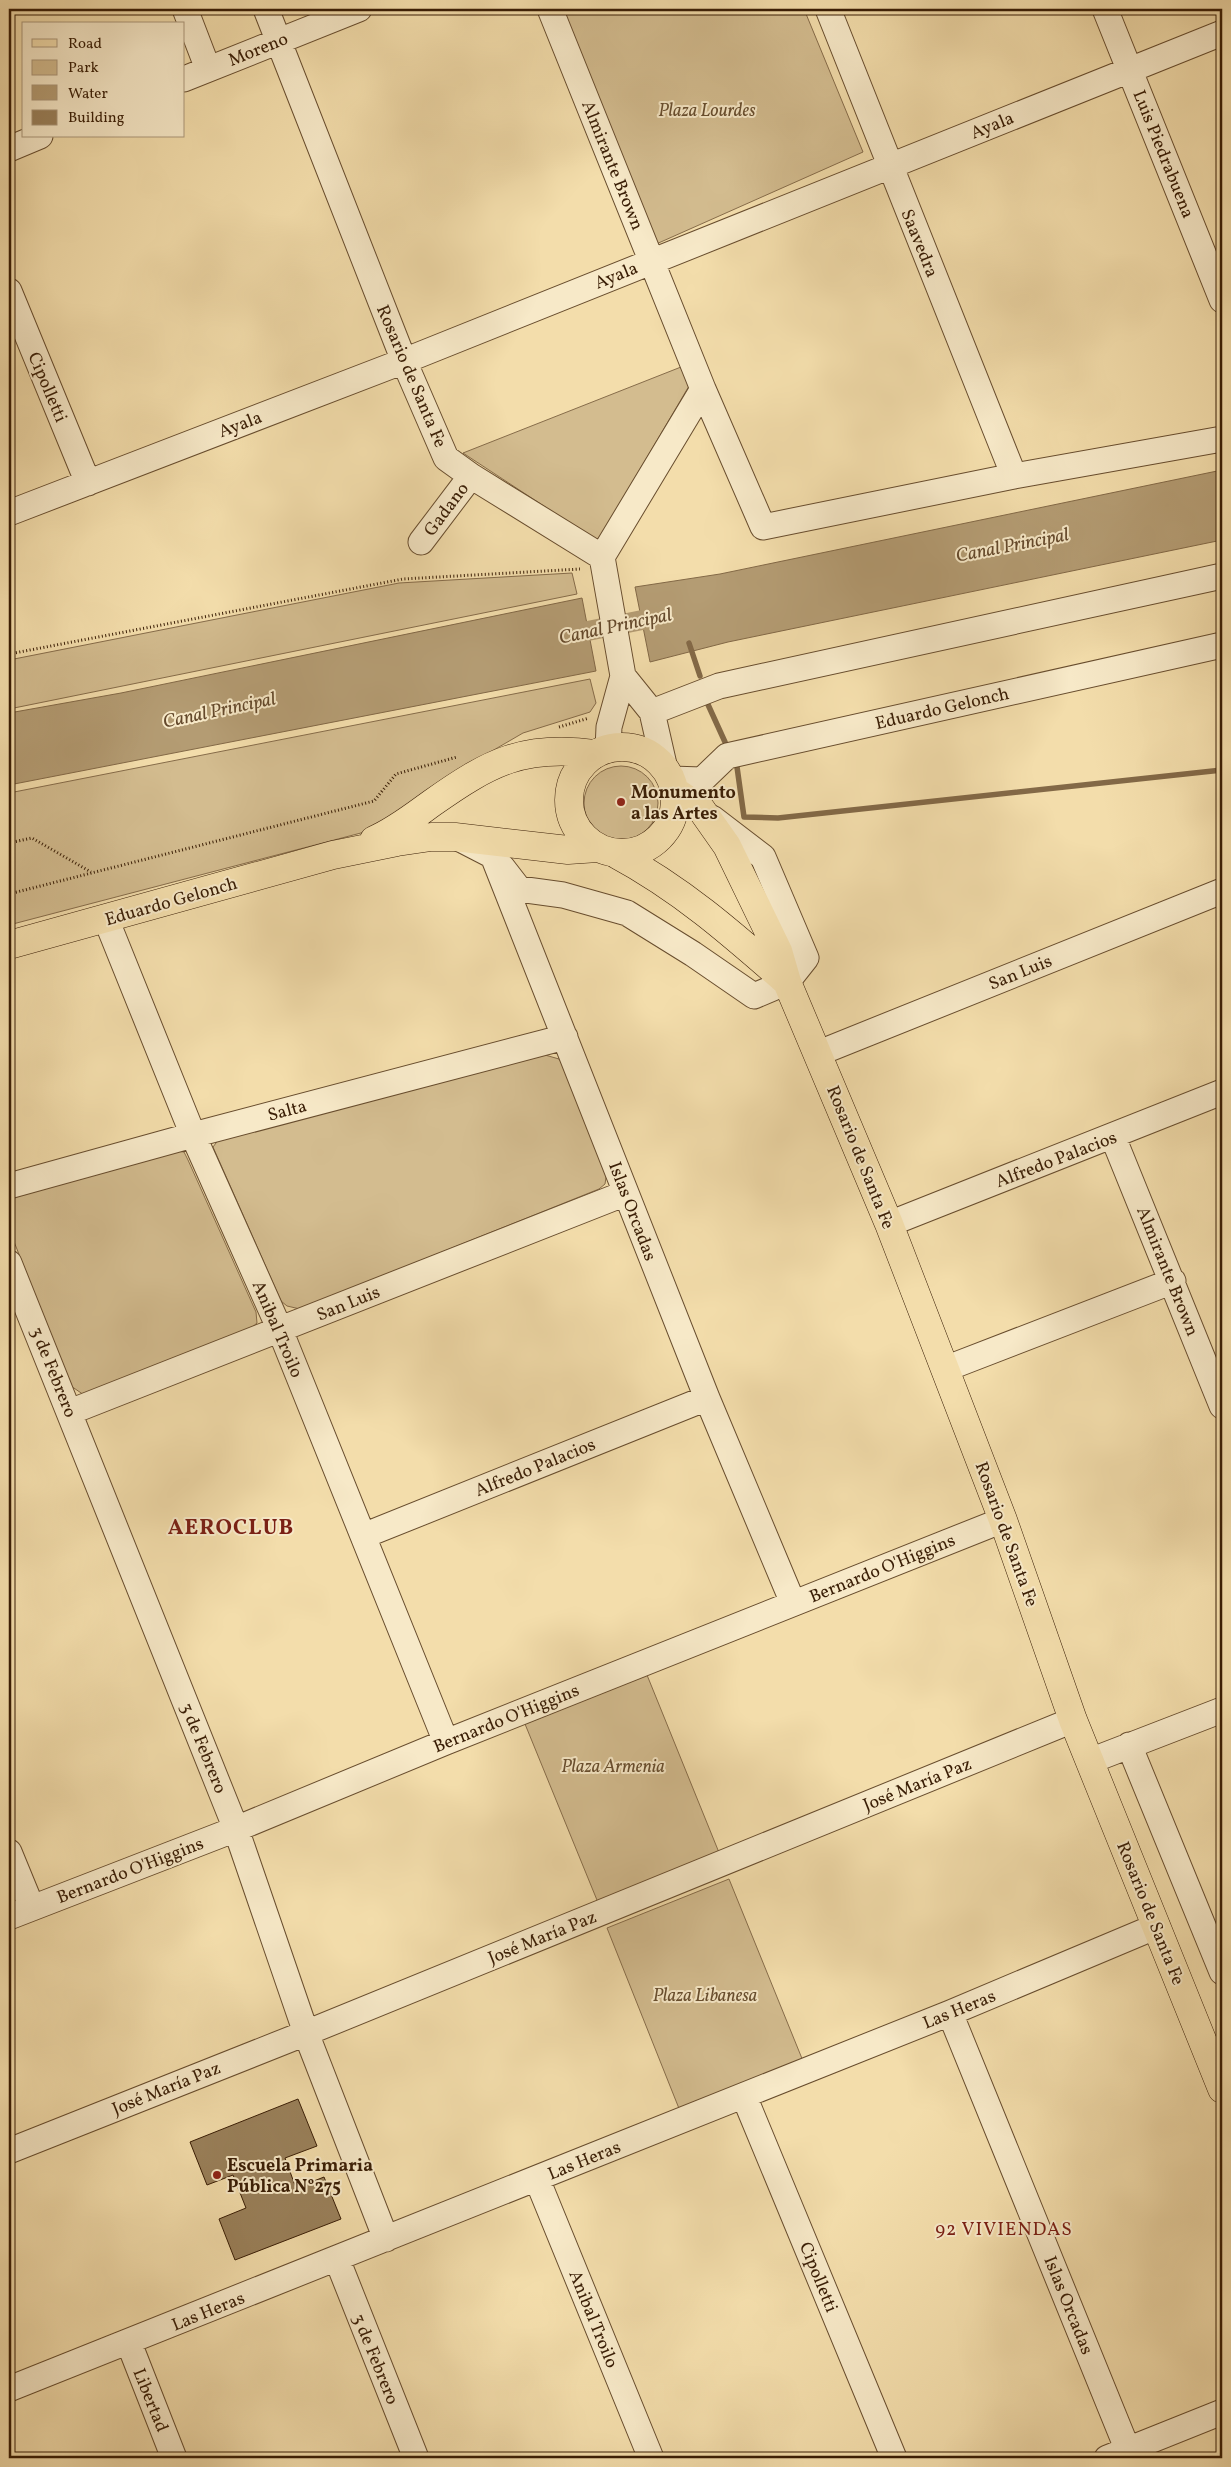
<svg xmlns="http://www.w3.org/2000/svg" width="1231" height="2467" font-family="Vollkorn,serif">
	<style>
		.green { fill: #d3bc8f; stroke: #866c4a }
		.water { fill: #b49c73; stroke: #836947 }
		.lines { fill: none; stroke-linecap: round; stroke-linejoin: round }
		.stream { stroke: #836947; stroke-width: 5.5 }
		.canal { stroke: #b49c73; stroke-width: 20 }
		.building { fill: #9a815b; stroke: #391d05 }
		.minor-casing { stroke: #684d2e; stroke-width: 27 }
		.major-casing { stroke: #391d05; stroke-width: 29 }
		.path { stroke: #391d05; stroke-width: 3; stroke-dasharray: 1 2.5; stroke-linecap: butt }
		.minor { stroke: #f7e9c8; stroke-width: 25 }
		.major { stroke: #f3ddab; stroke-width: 28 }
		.poi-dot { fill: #8f2418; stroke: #f7e9c8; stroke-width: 2 }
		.labels { text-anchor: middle; stroke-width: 4; stroke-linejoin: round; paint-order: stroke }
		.street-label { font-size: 18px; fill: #391d05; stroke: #f7e9c8 }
		.park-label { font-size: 18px; font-style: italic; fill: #674d2e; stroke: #f7e9c8 }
		.poi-label { font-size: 18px; font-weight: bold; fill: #391d05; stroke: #f7e9c8; text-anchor: start }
		.water-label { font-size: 19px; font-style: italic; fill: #64492c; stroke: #f7e9c8 }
		.neighbourhood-label { font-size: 19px; letter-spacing: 1px; fill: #7a1f14; stroke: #f7e9c8 }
		.district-label { font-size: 22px; font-weight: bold; letter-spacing: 1px; fill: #7a1f14; stroke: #f7e9c8 }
	</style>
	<rect width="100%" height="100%" fill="#f3ddab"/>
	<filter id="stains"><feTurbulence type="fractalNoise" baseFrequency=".004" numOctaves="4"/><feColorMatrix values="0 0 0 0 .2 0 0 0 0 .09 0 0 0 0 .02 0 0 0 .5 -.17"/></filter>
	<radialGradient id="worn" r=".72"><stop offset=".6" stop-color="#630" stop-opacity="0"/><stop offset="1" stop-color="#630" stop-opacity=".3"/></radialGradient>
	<path class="green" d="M 555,9 L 804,9 L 863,152 L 654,245 Z
		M 681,367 L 689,386 L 599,539 L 594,539 L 463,453 Z
		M 572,573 L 577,594 L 9,709 L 9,660 L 399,583 Z
		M 590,679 L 596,703 L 590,712 L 523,733 L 480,758 L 380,828 L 9,925 L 9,793 Z
		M584 803a37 37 0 1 1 74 0a37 37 0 1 1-74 0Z
		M 545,1055 L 559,1059 L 563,1065 L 607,1171 L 605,1184 L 599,1189 L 300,1309 L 287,1306 L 281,1301 L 213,1147 L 219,1139 Z
		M 176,1151 L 184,1152 L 188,1160 L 256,1312 L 257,1323 L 250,1329 L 84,1395 L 71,1386 L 9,1229 L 9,1199 Z
		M 647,1675 L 720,1855 L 599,1905 L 525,1724 Z
		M 729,1879 L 803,2061 L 680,2111 L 607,1928 Z"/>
	<path class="water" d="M 1222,470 L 1222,540 L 728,642 L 650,662 L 635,587 L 720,574 Z
		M 582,598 L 596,671 L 9,785 L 9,713 L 121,693 Z"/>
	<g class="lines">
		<path class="stream" d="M 689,643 L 700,676
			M 705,698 L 725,742
			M 737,767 L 744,817 L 778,818 L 1222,770"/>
		<path class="canal" d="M 563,636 L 667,615"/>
	</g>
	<path class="building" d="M 298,2099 L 317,2146 L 285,2158 L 296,2188 L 324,2177 L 341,2219 L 235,2260 L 219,2219 L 246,2208 L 233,2175 L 207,2185 L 190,2142 Z"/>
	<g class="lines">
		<g class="minor-casing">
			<path id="minor" d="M 185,9 L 208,69
				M 266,9 L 404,361 L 446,458 L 471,476 L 602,557 L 623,676 L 609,727 L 608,749
				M 550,9 L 703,389 L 602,557
				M 828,9 L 1014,476
				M 1105,9 L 1222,300
				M 184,79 L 359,9
				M 9,149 L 40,136
				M 9,291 L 88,483
				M 703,389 L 763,527 L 1014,476 L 1222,439
				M 9,513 L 404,361 L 1222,33
				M 421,542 L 471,476
				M 623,676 L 652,712 L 665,769
				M 652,712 L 719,686 L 1222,576
				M 671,779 L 702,780 L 727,756 L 1222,645
				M 462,840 L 493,856 L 707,1398 L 793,1603
				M 502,867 L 519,889 L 563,895 L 627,913 L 693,954 L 754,996 L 787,982 L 806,958 L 763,857 L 712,818
				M 106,919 L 193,1135 L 280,1330 L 446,1742
				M 819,1053 L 1222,891
				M 1113,1137 L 1222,1406
				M 9,1186 L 193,1135 L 565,1037
				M 889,1224 L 1222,1092
				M 9,1263 L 236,1829 L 306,2033 L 386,2239
				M 945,1369 L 1173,1281
				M 70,1412 L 626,1193
				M 363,1536 L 707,1398
				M 1129,1745 L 1222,1972
				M 1090,1761 L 1222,1710
				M 9,1852 L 32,1908
				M 9,1917 L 236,1829 L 446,1742 L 1003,1520
				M 950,2013 L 1131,2458
				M 744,2096 L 894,2458
				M 9,2151 L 306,2033 L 1073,1720
				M 537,2179 L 651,2458
				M 337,2259 L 416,2458
				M 129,2343 L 174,2458
				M 9,2389 L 950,2013 L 1157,1926
				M 1107,2458 L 1222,2412"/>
		</g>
		<g class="major-casing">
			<path id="major" d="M569 800a53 53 0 1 1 106 0a53 53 0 1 1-106 0Z
				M 675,791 L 701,809 L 727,846 L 778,951 L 787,982 L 889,1224 L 1003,1520 L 1073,1720 L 1222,2089
				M 374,840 C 395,831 414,816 432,803 C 490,762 524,744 596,754
				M 614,853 C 681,889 730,932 787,982
				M 9,945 L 333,855 L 397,842 L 431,837 L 455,837 L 568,850 L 598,848"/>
		</g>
		<path class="path" d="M 9,654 L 403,579 L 580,569
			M 559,727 L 589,718
			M 9,843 L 32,838 L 91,872
			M 9,894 L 374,801 L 396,774 L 457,757"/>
		<use href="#minor" class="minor"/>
		<use href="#major" class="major"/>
	</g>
	<g class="poi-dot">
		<circle cx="621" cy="802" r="5"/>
		<circle cx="217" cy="2175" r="5"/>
	</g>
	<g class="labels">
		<g class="street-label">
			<text transform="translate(258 49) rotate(-22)" y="6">Moreno</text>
			<text transform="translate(992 125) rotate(-22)" y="6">Ayala</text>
			<text transform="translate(1164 154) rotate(68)" y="6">Luis Piedrabuena</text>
			<text transform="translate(613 165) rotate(68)" y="6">Almirante Brown</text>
			<text transform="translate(920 243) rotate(68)" y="6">Saavedra</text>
			<text transform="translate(616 275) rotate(-22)" y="6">Ayala</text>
			<text transform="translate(412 376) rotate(67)" y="6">Rosario de Santa Fe</text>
			<text transform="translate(48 387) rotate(67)" y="6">Cipolletti</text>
			<text transform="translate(240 424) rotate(-21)" y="6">Ayala</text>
			<text transform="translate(446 509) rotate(-53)" y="6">Gadano</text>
			<text transform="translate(942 708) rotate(-13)" y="6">Eduardo Gelonch</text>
			<text transform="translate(171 901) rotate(-16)" y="6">Eduardo Gelonch</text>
			<text transform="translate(1020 972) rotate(-22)" y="6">San Luis</text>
			<text transform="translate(287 1110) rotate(-15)" y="6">Salta</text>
			<text transform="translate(861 1157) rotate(68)" y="6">Rosario de Santa Fe</text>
			<text transform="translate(1056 1159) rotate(-21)" y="6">Alfredo Palacios</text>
			<text transform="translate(633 1211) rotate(69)" y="6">Islas Orcadas</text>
			<text transform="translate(1168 1271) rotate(68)" y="6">Almirante Brown</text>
			<text transform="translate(348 1303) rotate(-22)" y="6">San Luis</text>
			<text transform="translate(278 1329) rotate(67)" y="6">Anibal Troilo</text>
			<text transform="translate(54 1372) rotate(68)" y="6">3 de Febrero</text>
			<text transform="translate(535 1467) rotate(-22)" y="6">Alfredo Palacios</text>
			<text transform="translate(1007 1534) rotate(70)" y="6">Rosario de Santa Fe</text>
			<text transform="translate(882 1568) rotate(-22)" y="6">Bernardo O'Higgins</text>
			<text transform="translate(506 1718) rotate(-22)" y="6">Bernardo O'Higgins</text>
			<text transform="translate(204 1748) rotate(68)" y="6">3 de Febrero</text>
			<text transform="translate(917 1784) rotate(-22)" y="6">José María Paz</text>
			<text transform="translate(130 1870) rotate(-21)" y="6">Bernardo O'Higgins</text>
			<text transform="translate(1151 1913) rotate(68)" y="6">Rosario de Santa Fe</text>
			<text transform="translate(542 1937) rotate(-22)" y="6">José María Paz</text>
			<text transform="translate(959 2009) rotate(-22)" y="6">Las Heras</text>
			<text transform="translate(166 2088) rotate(-22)" y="6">José María Paz</text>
			<text transform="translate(584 2160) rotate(-22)" y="6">Las Heras</text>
			<text transform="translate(819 2277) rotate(68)" y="6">Cipolletti</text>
			<text transform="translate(1069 2305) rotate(68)" y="6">Islas Orcadas</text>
			<text transform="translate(208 2311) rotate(-22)" y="6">Las Heras</text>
			<text transform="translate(594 2319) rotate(68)" y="6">Anibal Troilo</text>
			<text transform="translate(376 2359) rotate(68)" y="6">3 de Febrero</text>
			<text transform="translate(151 2400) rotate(68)" y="6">Libertad</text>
		</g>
		<g class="park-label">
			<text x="707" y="116">Plaza Lourdes</text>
			<text x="613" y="1772">Plaza Armenia</text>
			<text x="705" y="2001">Plaza Libanesa</text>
		</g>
		<g class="poi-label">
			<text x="631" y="798">Monumento<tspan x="631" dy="21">a las Artes</tspan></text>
			<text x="227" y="2171">Escuela Primaria<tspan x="227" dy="21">Pública N°275</tspan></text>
		</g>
		<g class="water-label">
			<text transform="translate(1012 544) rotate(-11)" y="7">Canal Principal</text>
			<text transform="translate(615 625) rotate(-12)" y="7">Canal Principal</text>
			<text transform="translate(219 709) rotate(-12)" y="7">Canal Principal</text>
		</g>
		<g class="neighbourhood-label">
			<text x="1004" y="2235">92 VIVIENDAS</text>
		</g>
		<g class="district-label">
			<text x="231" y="1534">AEROCLUB</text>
		</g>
	</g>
	<rect width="1231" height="2467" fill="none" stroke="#f3ddab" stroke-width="30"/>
	<rect x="10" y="10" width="1211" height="2447" fill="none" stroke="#391d05" stroke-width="2.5"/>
	<rect x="15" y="15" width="1201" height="2437" fill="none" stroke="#391d05"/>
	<rect x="22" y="22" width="162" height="115" fill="#f7e9c8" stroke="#ab977a"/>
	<rect x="32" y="39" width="25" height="8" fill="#f3ddab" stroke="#ab977a"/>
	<text x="68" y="48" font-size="15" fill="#391d05">Road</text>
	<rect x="32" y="60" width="25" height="15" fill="#d3bc8f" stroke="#ab977a"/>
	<text x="68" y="72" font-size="15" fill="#391d05">Park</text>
	<rect x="32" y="85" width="25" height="15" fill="#b49c73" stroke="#ab977a"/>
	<text x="68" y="98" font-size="15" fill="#391d05">Water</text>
	<rect x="32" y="110" width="25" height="15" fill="#9a815b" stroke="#ab977a"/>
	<text x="68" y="122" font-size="15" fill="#391d05">Building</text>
	<rect width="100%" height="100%" filter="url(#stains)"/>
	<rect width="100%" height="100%" fill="url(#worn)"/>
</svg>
